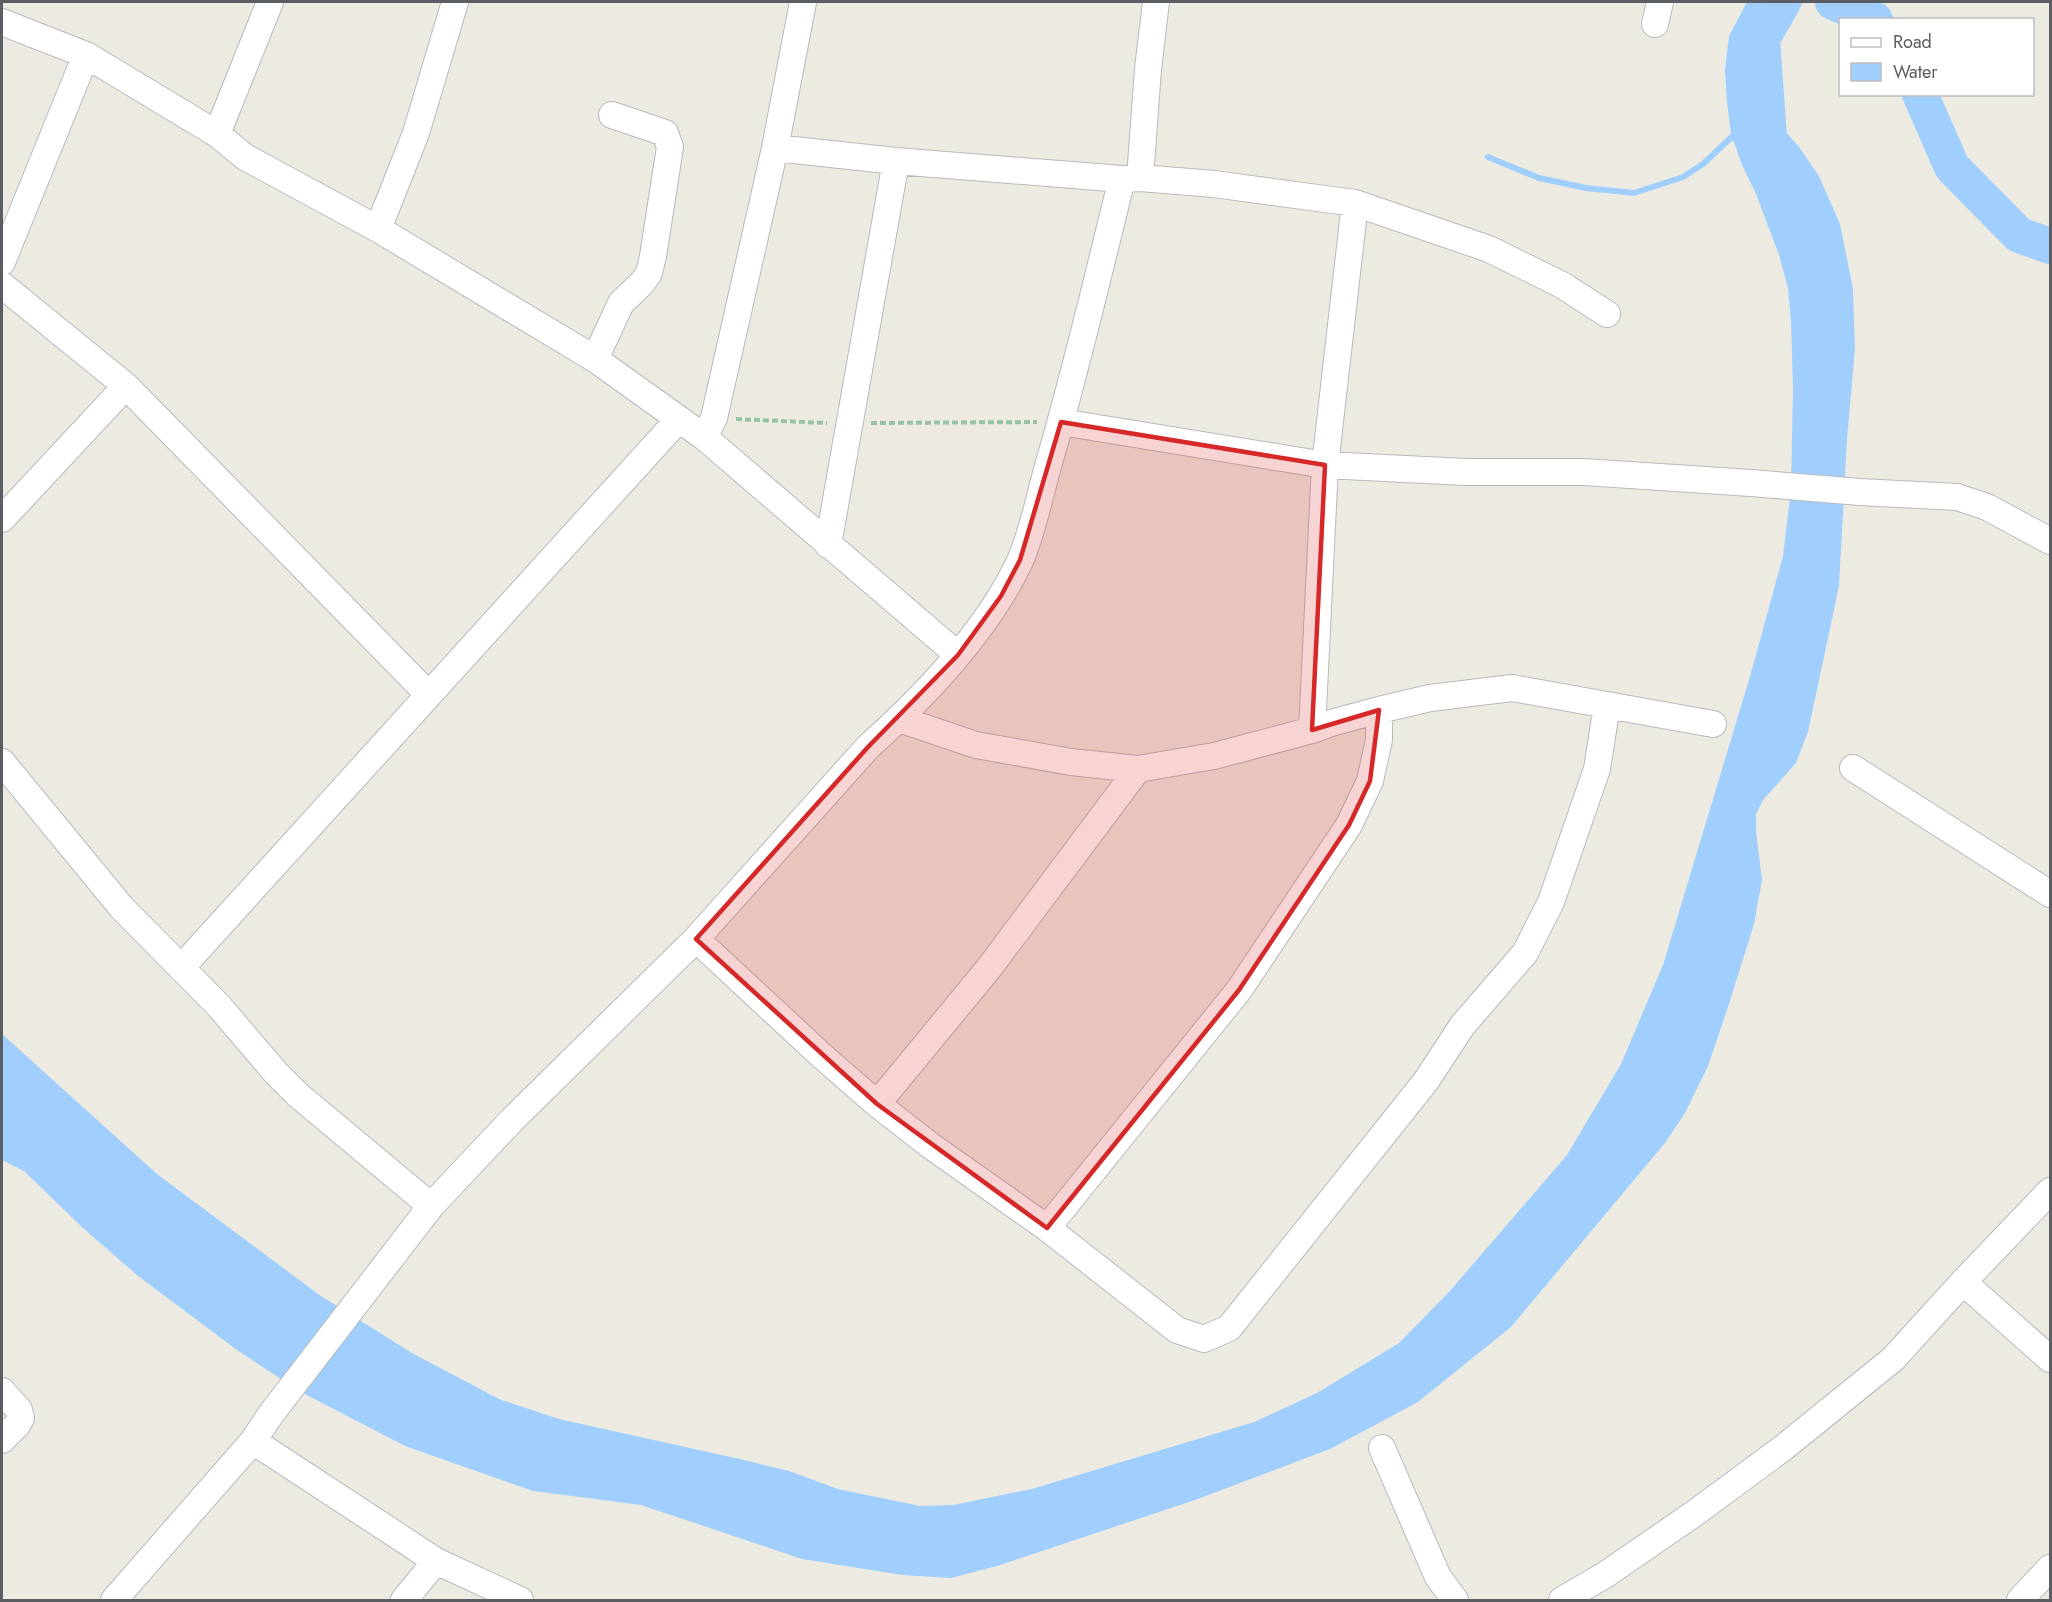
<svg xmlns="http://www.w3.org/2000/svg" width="2052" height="1602" font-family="Jost,sans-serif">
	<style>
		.water { fill: #a0cffe }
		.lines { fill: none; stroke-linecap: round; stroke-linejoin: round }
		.stream { stroke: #a0cffe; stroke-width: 6 }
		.river { stroke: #a0cffe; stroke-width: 36 }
		.minor-casing { stroke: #b7b9be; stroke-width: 28 }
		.path { stroke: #96c3a5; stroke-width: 4; stroke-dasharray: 6 3; stroke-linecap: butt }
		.minor { stroke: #fff; stroke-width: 26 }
		.marked { fill: #d62828; fill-opacity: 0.2; stroke: #d62828; stroke-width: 4.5; stroke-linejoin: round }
	</style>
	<rect width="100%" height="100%" fill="#edebe1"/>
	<path class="water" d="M 1747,2 L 1803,2 L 1788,29 L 1765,53 L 1761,61 L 1762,77 L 1766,101 L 1778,123 L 1799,147 L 1819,176 L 1840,224 L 1853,289 L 1855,349 L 1847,439 L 1839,586 L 1808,732 L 1796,763 L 1763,800 L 1756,814 L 1756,831 L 1762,880 L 1754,924 L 1729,1004 L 1708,1066 L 1685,1113 L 1665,1143 L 1511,1327 L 1418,1402 L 1330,1449 L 1195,1500 L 997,1566 L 951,1578 L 902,1575 L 802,1559 L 641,1505 L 533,1491 L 405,1446 L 299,1391 L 237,1350 L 138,1276 L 84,1229 L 24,1171 L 2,1160 L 2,1034 L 157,1174 L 321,1296 L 412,1353 L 499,1399 L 559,1419 L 744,1460 L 789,1471 L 838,1489 L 920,1506 L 953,1505 L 1032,1489 L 1254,1422 L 1317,1393 L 1399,1343 L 1449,1292 L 1567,1155 L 1621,1064 L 1663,965 L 1751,673 L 1783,556 L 1791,488 L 1793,388 L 1791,321 L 1788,288 L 1779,255 L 1756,194 L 1742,165 L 1731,134 L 1727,102 L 1725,70 L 1729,36 Z"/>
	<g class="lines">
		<path class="stream" d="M 1488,157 L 1539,178 L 1586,188 L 1634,193 L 1683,177 L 1703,164 L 1738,131"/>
		<path class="river" d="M 1833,2 L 1875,20
			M 1920,94 L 1952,167 L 2019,235 L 2050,246
			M 1770,151 L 1762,39 L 1783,2"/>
		<g class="minor-casing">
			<path id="minor" d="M 2,22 L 86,55 L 217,134 L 245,157 L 378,229 L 595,359 L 704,437 L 958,655
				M 1655,24 L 1660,2
				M 217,134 L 270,2
				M 775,148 L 896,161 L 1122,179 L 1140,178 L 1214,184 L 1355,203 L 1489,249 L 1562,285 L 1607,314
				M 1140,178 L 1148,69 L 1156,2
				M 378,229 L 416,133 L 455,2
				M 2,262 L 86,55
				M 2,285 L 126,386 L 429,695
				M 595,359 L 621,303 L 642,283 L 649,273 L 653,256 L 670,147 L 665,133 L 612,115
				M 1061,422 L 1325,465 L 1465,472 L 1584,472 L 1751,483 L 1860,492 L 1957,497 L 1987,507 L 2050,541
				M 704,437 L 714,418 L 775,148 L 803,2
				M 2,519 L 126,386
				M 828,545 L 896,161
				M 899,719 L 976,745 L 1071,762 L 1138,769 L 1214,756 L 1312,730 L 1331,723 L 1379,710 L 1430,698 L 1512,688 L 1713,724
				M 1312,730 L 1325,465 L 1355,203
				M 2,762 L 122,908 L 218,1005 L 276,1073 L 298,1095 L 431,1206
				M 1853,768 L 2050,894
				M 696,939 L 822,1056 L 877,1104 L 931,1146 L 1047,1228 L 1177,1330 L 1204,1339 L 1229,1328 L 1426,1081 L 1462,1026 L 1525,953 L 1551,902 L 1597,769 L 1607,705
				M 181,968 L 679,419
				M 877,1104 L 989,968 L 1138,769
				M 1047,1228 L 1239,990 L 1349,825 L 1370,781 L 1379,740 L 1379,710
				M 1963,1282 L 2050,1359
				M 2,1391 L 19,1410 L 21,1418 L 17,1425 L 2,1440
				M 253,1441 L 436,1561 L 520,1600
				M 1382,1448 L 1438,1577 L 1455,1600
				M 114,1600 L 253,1441 L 271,1414 L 431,1206 L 512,1120 L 696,939 L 868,747 C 924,697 987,631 1020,561 C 1032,534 1040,495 1048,466 C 1076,371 1098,275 1122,179
				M 404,1600 L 436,1561
				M 1562,1600 L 1605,1575 L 1695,1513 L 1783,1448 L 1893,1359 L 1963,1282 L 2050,1191
				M 2020,1600 L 2050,1568"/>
		</g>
		<path class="path" d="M 736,419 L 827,423
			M 871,423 L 1037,422"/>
		<use href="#minor" class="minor"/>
	</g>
	<path class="marked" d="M 1061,422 L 1325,465 L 1312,730 L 1379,710 L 1370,781 L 1349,825 L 1239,990 L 1047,1228 L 877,1104 L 696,939 L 868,747 L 958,655 L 1001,596 L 1020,560 Z"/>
	<rect width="2052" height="1602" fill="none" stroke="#5a5d62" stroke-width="6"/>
	<rect x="1839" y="18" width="195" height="78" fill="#ffffff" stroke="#bdbec0" stroke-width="1.5"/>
	<rect x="1851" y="38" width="30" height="9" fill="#ffffff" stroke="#bdbec0" stroke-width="1.5"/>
	<text x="1893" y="48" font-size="18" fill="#5a5d62">Road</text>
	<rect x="1851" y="63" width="30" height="18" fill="#a0cffe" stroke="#bdbec0" stroke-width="1.5"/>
	<text x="1893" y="78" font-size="18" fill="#5a5d62">Water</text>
</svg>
